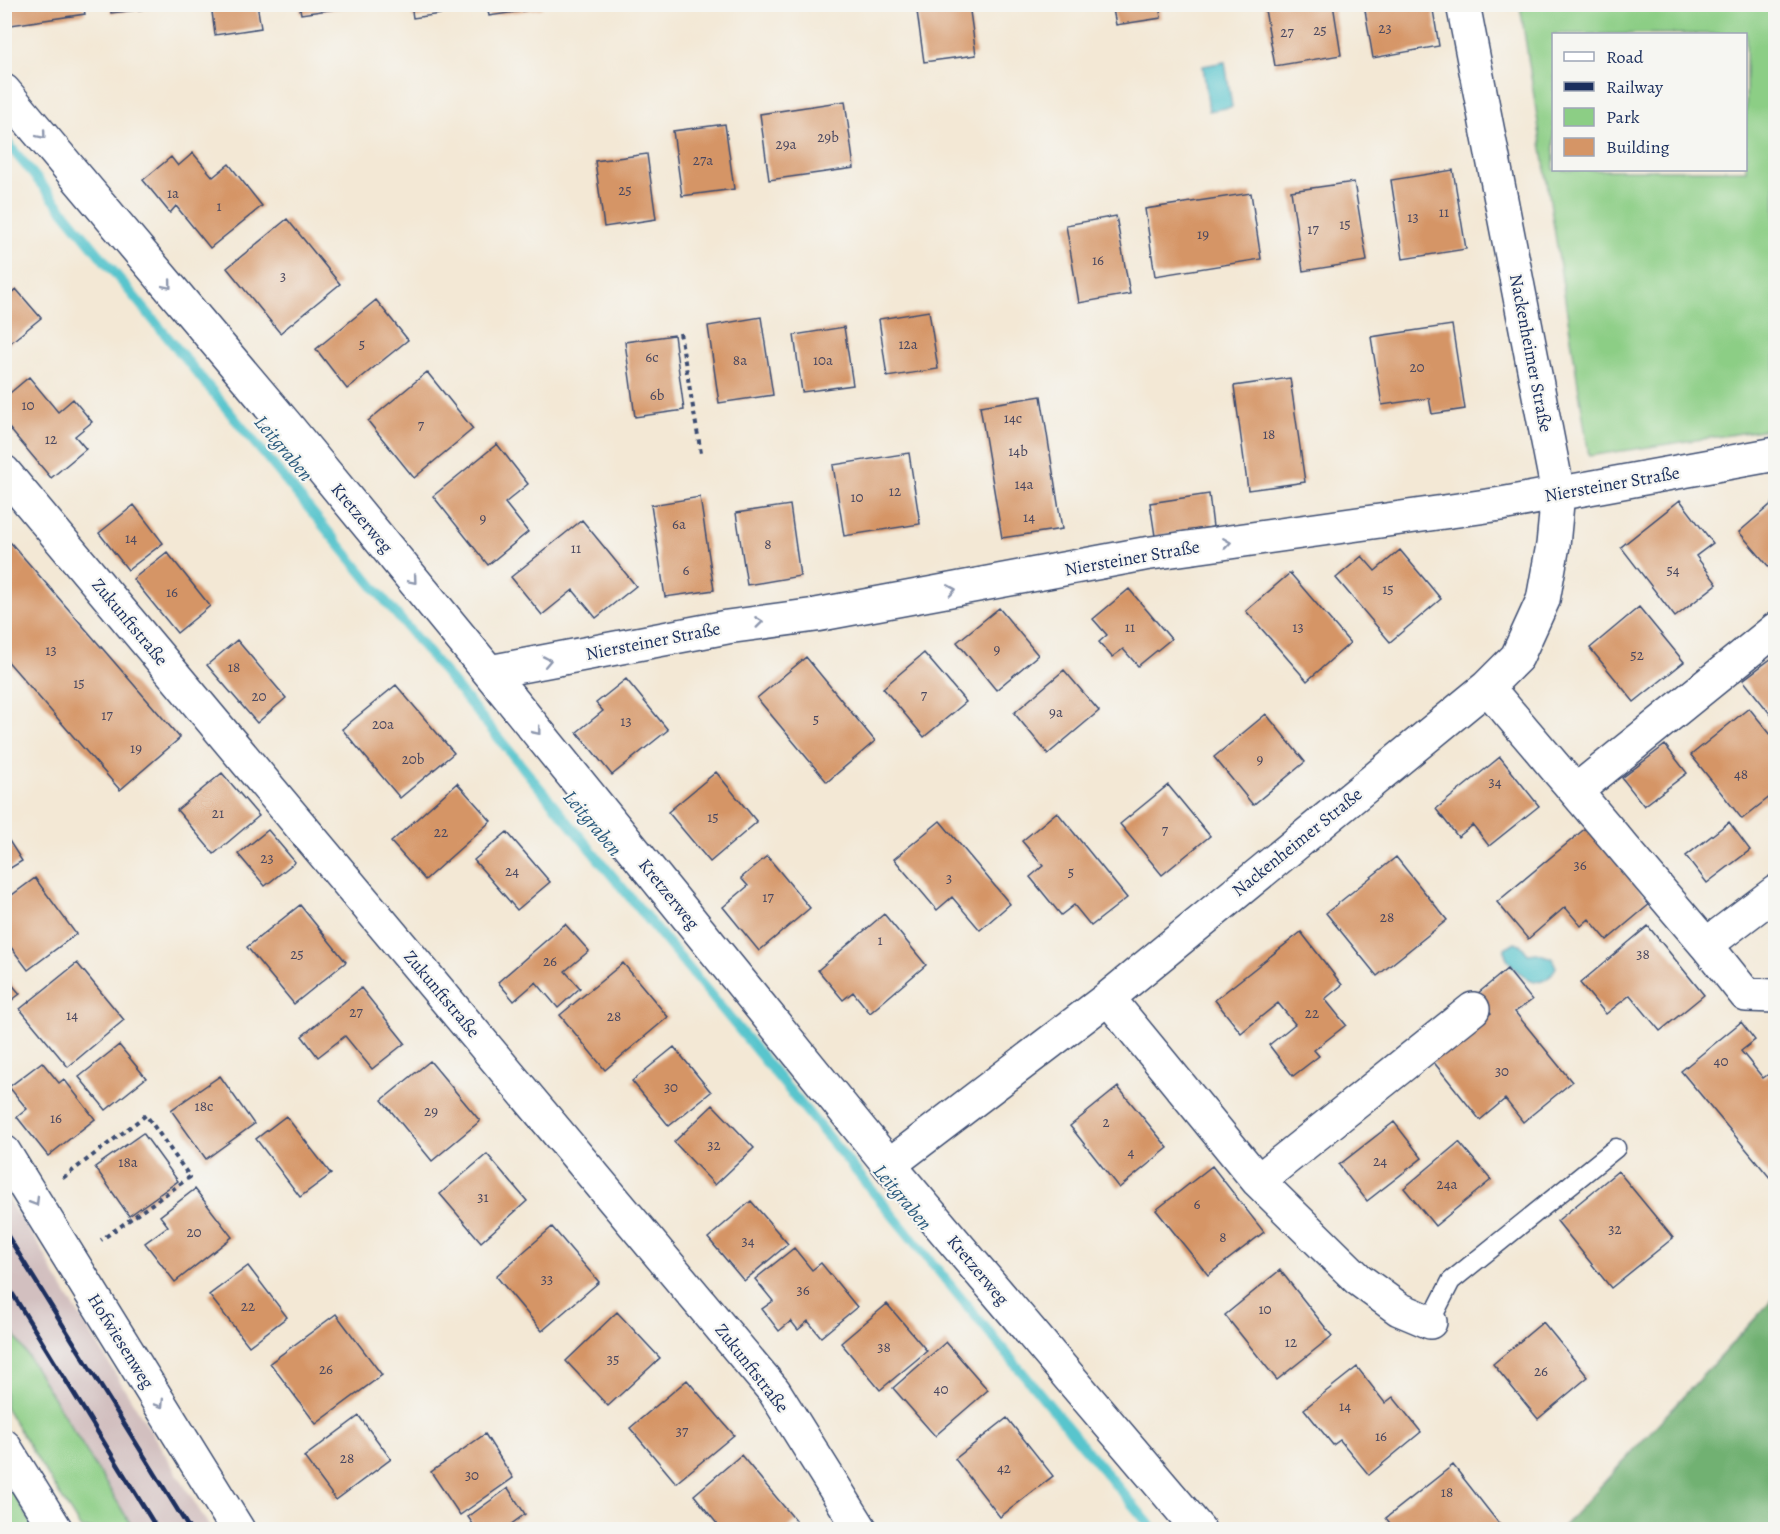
<svg xmlns="http://www.w3.org/2000/svg" width="1780" height="1534" font-family="Alegreya,serif">
	<style>
		.industrial { fill: #d2bfbf }
		.green { fill: #8cce85; stroke: #547e72; stroke-width: 1.5; fill-rule: evenodd }
		.forest { fill: #71b172; stroke: #467068; stroke-width: 1.5 }
		.water { fill: #58c5cd; stroke: #3a7a96; stroke-width: 1.5 }
		.lines { fill: none; stroke-linecap: round; stroke-linejoin: round }
		.stream { stroke: #58c5cd; stroke-width: 10 }
		.building { fill: #d59566 }
		.lane-casing { stroke: #3b4b70; stroke-width: 21 }
		.street-casing { stroke: #3b4b70; stroke-width: 36 }
		.secondary-casing { stroke: #3b4b70; stroke-width: 36 }
		.path { stroke: #3b4b70; stroke-width: 4; stroke-dasharray: 4.5 4.5; stroke-linecap: butt }
		.lane { stroke: #fff; stroke-width: 18 }
		.street { stroke: #fff; stroke-width: 33 }
		.secondary { stroke: #fff; stroke-width: 33 }
		.rail { stroke: #1b2f5e; stroke-width: 4.5 }
		.oneway { stroke: #8d97ae }
		.labels { text-anchor: middle; stroke-width: 4.5; stroke-linejoin: round; paint-order: stroke }
		.number-label { font-size: 15px; fill: #4a4860 }
		.street-label { font-size: 18px; fill: #1b2f5e; stroke: #f6f6f2 }
		.water-label { font-size: 20px; font-style: italic; fill: #2d5c7f; stroke: #f6f6f2 }
	</style>
	<rect width="100%" height="100%" fill="#f6f6f2"/>
	<filter id="ink" filterUnits="userSpaceOnUse"><feTurbulence type="fractalNoise" baseFrequency=".0167" numOctaves="2"/><feDisplacementMap in="SourceGraphic" scale="12" xChannelSelector="R" yChannelSelector="G"/><feConvolveMatrix kernelMatrix="1 2 1 2 8 2 1 2 1" color-interpolation-filters="sRGB"/></filter>
	<filter id="wash" filterUnits="userSpaceOnUse"><feTurbulence type="fractalNoise" baseFrequency=".008" numOctaves="4" result="noise"/><feDisplacementMap in="SourceGraphic" scale="24" xChannelSelector="R" yChannelSelector="G"/><feGaussianBlur stdDeviation="1.35" result="paint"/><feColorMatrix in="noise" values="0 0 0 0 0 0 0 0 0 0 0 0 0 0 0 0 0 1.4 0 .05"/><feComposite in="paint" operator="in"/></filter>
	<g filter="url(#wash)">
		<rect width="100%" height="100%" fill="#f3e8d5"/>
		<path class="industrial" d="M 5,1195 L 15,1211 L 26,1225 L 45,1255 L 54,1274 L 211,1529 L 134,1529 L 5,1319 Z"/>
		<path class="green" d="M 1520,5 L 1775,5 L 1775,428 L 1589,456 ZM 1554,34 L 1746,34 L 1746,170 L 1554,170 Z
			M 4,1319 L 5,1319 L 134,1529 L 81,1529 L 5,1407 Z
			M 4,1479 L 5,1479 L 35,1529 L 10,1529 L 5,1521 Z"/>
		<path class="forest" d="M 1775,1297 L 1775,1529 L 1561,1529 Z"/>
		<path class="water" d="M 1225,62 L 1232,107 L 1209,111 L 1203,66 Z
			M 1515,942 L 1520,944 L 1528,954 L 1537,953 L 1552,958 L 1556,967 C 1553,973 1548,979 1542,981 C 1529,985 1502,962 1505,948 Z"/>
		<g class="lines">
			<path class="stream" d="M 4,139 L 1088,1452 L 1154,1530"/>
		</g>
		<g id="blocks">
			<path class="building" d="M 4,4 L 83,4 L 85,14 L 11,25 L 11,20 L 4,21 Z
				M 110,4 L 172,4 L 172,6 L 111,13 Z
				M 211,4 L 257,4 L 261,28 L 215,35 Z
				M 299,4 L 356,4 L 356,6 L 301,14 Z
				M 411,4 L 460,4 L 461,11 L 413,18 Z
				M 487,4 L 542,4 L 543,8 L 489,16 Z
				M 916,4 L 969,4 L 976,55 L 924,62 Z
				M 1112,4 L 1159,4 L 1161,18 L 1116,25 Z
				M 1264,4 L 1333,4 L 1341,55 L 1275,66 Z
				M 1364,4 L 1432,4 L 1439,46 L 1373,58 Z
				M 845,101 L 854,168 L 769,180 L 760,114 Z
				M 725,124 L 734,189 L 682,196 L 673,131 Z
				M 193,153 L 213,177 L 229,164 L 262,206 L 210,248 L 176,206 L 170,213 L 143,180 L 171,157 L 178,166 Z
				M 647,154 L 656,219 L 604,227 L 595,161 Z
				M 1453,170 L 1466,249 L 1403,259 L 1391,180 Z
				M 1354,182 L 1367,261 L 1303,271 L 1291,191 Z
				M 1251,193 L 1261,259 L 1155,276 L 1145,209 Z
				M 1116,216 L 1130,294 L 1079,303 L 1066,225 Z
				M 287,219 L 340,284 L 280,333 L 227,268 Z
				M 16,289 L 41,318 L 4,348 L 4,299 Z
				M 376,300 L 408,340 L 347,389 L 316,349 Z
				M 929,311 L 938,369 L 887,377 L 879,319 Z
				M 761,317 L 773,395 L 719,403 L 708,326 Z
				M 1452,325 L 1465,409 L 1432,414 L 1429,398 L 1382,405 L 1371,337 Z
				M 844,327 L 853,385 L 802,392 L 794,335 Z
				M 674,335 L 684,410 L 635,417 L 625,342 Z
				M 427,372 L 473,429 L 414,478 L 368,421 Z
				M 29,377 L 58,412 L 73,399 L 92,422 L 75,436 L 86,449 L 51,478 L 4,422 L 4,398 Z
				M 1290,378 L 1305,482 L 1248,490 L 1234,386 Z
				M 1041,396 L 1062,529 L 1002,538 L 980,406 Z
				M 497,444 L 528,484 L 505,503 L 528,532 L 488,565 L 433,496 Z
				M 909,453 L 920,524 L 844,536 L 833,465 Z
				M 1209,494 L 1213,527 L 1155,536 L 1150,503 Z
				M 700,497 L 714,590 L 665,597 L 651,505 Z
				M 1680,500 L 1713,543 L 1696,556 L 1717,584 L 1675,617 L 1621,547 Z
				M 1776,500 L 1776,575 L 1739,532 Z
				M 134,505 L 163,543 L 128,570 L 99,533 Z
				M 790,505 L 800,576 L 747,585 L 736,513 Z
				M 582,520 L 636,586 L 596,618 L 573,590 L 542,615 L 511,577 Z
				M 11,543 L 180,738 L 120,790 L 4,657 L 4,548 Z
				M 1400,550 L 1441,599 L 1390,642 L 1336,578 L 1362,556 L 1375,571 Z
				M 167,552 L 210,606 L 177,633 L 133,579 Z
				M 1290,573 L 1350,643 L 1307,681 L 1246,611 Z
				M 1129,589 L 1171,639 L 1138,666 L 1123,649 L 1112,657 L 1099,642 L 1107,635 L 1093,619 Z
				M 1639,607 L 1684,662 L 1634,702 L 1590,648 Z
				M 999,608 L 1038,655 L 996,690 L 957,642 Z
				M 237,640 L 286,698 L 257,723 L 207,665 Z
				M 924,653 L 966,702 L 924,737 L 883,688 Z
				M 1776,655 L 1776,721 L 1743,680 Z
				M 806,657 L 875,741 L 827,782 L 757,698 Z
				M 1064,670 L 1099,711 L 1048,754 L 1014,713 Z
				M 626,679 L 668,730 L 612,775 L 577,732 L 603,711 L 596,703 Z
				M 396,685 L 454,753 L 400,798 L 342,729 Z
				M 1749,708 L 1776,741 L 1776,792 L 1742,819 L 1691,755 Z
				M 1266,714 L 1305,762 L 1253,805 L 1214,757 Z
				M 1665,745 L 1687,773 L 1644,806 L 1622,778 Z
				M 1500,757 L 1539,806 L 1489,846 L 1473,825 L 1458,837 L 1436,809 Z
				M 716,772 L 757,822 L 710,862 L 668,812 Z
				M 222,773 L 259,816 L 214,854 L 177,810 Z
				M 457,783 L 491,821 L 425,880 L 391,842 Z
				M 1168,785 L 1210,836 L 1162,875 L 1120,824 Z
				M 1057,812 L 1127,898 L 1091,926 L 1074,905 L 1061,915 L 1030,877 L 1043,866 L 1022,841 Z
				M 940,821 L 1010,904 L 980,930 L 952,897 L 937,910 L 894,859 Z
				M 1729,822 L 1750,850 L 1707,883 L 1686,856 Z
				M 1587,827 L 1651,903 L 1607,940 L 1589,919 L 1581,926 L 1565,907 L 1528,939 L 1497,902 Z
				M 268,830 L 295,862 L 265,886 L 238,854 Z
				M 507,832 L 550,882 L 517,910 L 474,860 Z
				M 4,833 L 22,861 L 4,872 Z
				M 767,856 L 810,908 L 759,951 L 723,907 L 748,886 L 741,878 Z
				M 1396,857 L 1447,920 L 1377,976 L 1326,913 Z
				M 35,878 L 76,934 L 28,970 L 4,938 L 4,901 Z
				M 300,905 L 346,962 L 294,1004 L 247,947 Z
				M 884,914 L 926,965 L 870,1013 L 853,992 L 843,1000 L 818,970 Z
				M 565,924 L 589,951 L 565,971 L 580,988 L 558,1008 L 536,982 L 514,1001 L 498,982 Z
				M 1648,926 L 1704,995 L 1660,1031 L 1630,995 L 1606,1014 L 1580,983 Z
				M 1301,932 L 1342,985 L 1325,999 L 1346,1025 L 1314,1050 L 1319,1056 L 1293,1076 L 1269,1045 L 1295,1024 L 1278,1003 L 1241,1033 L 1215,1000 Z
				M 77,963 L 124,1020 L 68,1067 L 20,1009 Z
				M 623,963 L 668,1017 L 605,1070 L 560,1015 Z
				M 1507,969 L 1532,1000 L 1515,1012 L 1572,1082 L 1523,1122 L 1505,1099 L 1480,1120 L 1432,1060 L 1491,1013 L 1477,994 Z
				M 9,981 L 20,994 L 4,1006 L 4,985 Z
				M 361,988 L 405,1043 L 372,1069 L 345,1036 L 318,1057 L 302,1036 Z
				M 1741,1022 L 1755,1040 L 1741,1051 L 1763,1078 L 1776,1069 L 1776,1185 L 1681,1071 Z
				M 119,1045 L 146,1078 L 106,1110 L 79,1077 Z
				M 674,1047 L 711,1092 L 669,1126 L 632,1081 Z
				M 430,1061 L 480,1121 L 432,1161 L 382,1100 Z
				M 42,1062 L 59,1083 L 64,1079 L 95,1119 L 48,1156 L 17,1117 L 27,1109 L 9,1087 Z
				M 220,1076 L 254,1124 L 206,1159 L 171,1110 Z
				M 1118,1087 L 1168,1148 L 1119,1188 L 1070,1126 Z
				M 713,1105 L 754,1148 L 715,1185 L 674,1142 Z
				M 286,1116 L 331,1174 L 300,1197 L 256,1139 Z
				M 1394,1122 L 1422,1158 L 1367,1201 L 1339,1165 Z
				M 143,1133 L 178,1181 L 129,1216 L 95,1167 Z
				M 1459,1142 L 1491,1180 L 1435,1226 L 1404,1188 Z
				M 487,1154 L 527,1201 L 481,1242 L 440,1194 Z
				M 1212,1166 L 1264,1232 L 1208,1275 L 1156,1210 Z
				M 1618,1171 L 1673,1238 L 1611,1288 L 1557,1221 Z
				M 195,1189 L 232,1237 L 175,1282 L 145,1243 L 168,1226 L 160,1216 Z
				M 751,1201 L 788,1244 L 744,1281 L 708,1238 Z
				M 552,1227 L 599,1282 L 542,1331 L 496,1276 Z
				M 794,1248 L 812,1270 L 821,1263 L 857,1307 L 821,1337 L 808,1321 L 798,1330 L 791,1321 L 779,1331 L 762,1309 L 773,1301 L 755,1279 Z
				M 248,1266 L 287,1317 L 249,1346 L 209,1295 Z
				M 1280,1270 L 1332,1336 L 1277,1380 L 1225,1315 Z
				M 887,1304 L 927,1351 L 880,1390 L 841,1343 Z
				M 617,1312 L 660,1358 L 608,1406 L 566,1361 Z
				M 336,1314 L 382,1375 L 316,1424 L 270,1363 Z
				M 1543,1322 L 1588,1377 L 1538,1419 L 1493,1364 Z
				M 946,1342 L 988,1390 L 935,1436 L 893,1388 Z
				M 1357,1367 L 1385,1403 L 1393,1397 L 1421,1432 L 1369,1475 L 1340,1440 L 1333,1445 L 1304,1409 Z
				M 687,1380 L 734,1435 L 676,1483 L 630,1428 Z
				M 359,1416 L 391,1459 L 336,1500 L 304,1457 Z
				M 1007,1418 L 1053,1476 L 1000,1517 L 955,1459 Z
				M 485,1434 L 513,1478 L 460,1515 L 431,1472 Z
				M 741,1455 L 796,1521 L 786,1530 L 722,1530 L 694,1495 Z
				M 1453,1465 L 1504,1530 L 1395,1530 L 1386,1518 Z
				M 508,1488 L 525,1514 L 503,1530 L 477,1530 L 468,1517 Z"/>
		</g>
	</g>
	<g filter="url(#ink)">
		<use href="#blocks" fill-opacity="0" stroke="#3b4b70" stroke-width="1.5"/>
		<g class="lines">
			<g class="lane-casing">
				<path id="lane" d="M 1430,1322 L 1451,1281 L 1616,1148"/>
			</g>
			<g class="street-casing">
				<path id="street" d="M 4,91 L 286,425 L 489,672 L 889,1165 L 1199,1530
					M 4,472 L 774,1391 L 861,1530
					M 489,672 L 727,627 L 816,615 L 1144,554 L 1501,504 L 1776,454
					M 1487,687 L 1706,945 L 1746,995 L 1776,996
					M 1576,791 L 1776,629
					M 1706,945 L 1776,892
					M 1108,998 L 1258,1181 L 1358,1279 L 1399,1309 L 1430,1322
					M 4,1152 L 238,1530
					M 889,1165 L 1108,998 L 1487,687 L 1517,657 L 1543,600 L 1553,545 L 1558,493 L 1463,4
					M 1258,1181 L 1473,1009"/>
			</g>
			<g class="secondary-casing">
				<path id="secondary" d="M 4,1446 L 56,1530"/>
			</g>
			<path class="path" d="M 680,333 L 701,453
				M 63,1178 L 146,1115 L 190,1177 L 101,1240"/>
			<use href="#lane" class="lane"/>
			<use href="#street" class="street"/>
			<use href="#secondary" class="secondary"/>
			<path class="rail" d="M 4,1230 L 190,1530
				M 4,1280 L 158,1530"/>
		</g>
		<defs><path id="oneway-chevron" d="M-2-3.5L2.5 0L-2 3.5" fill="none" stroke-width="1.6" stroke-linecap="round" stroke-linejoin="round" transform="scale(1.5)"/></defs>
		<g class="oneway">
			<use href="#oneway-chevron" transform="translate(42 135) rotate(50)"/>
			<use href="#oneway-chevron" transform="translate(168 285) rotate(50)"/>
			<use href="#oneway-chevron" transform="translate(1227 543) rotate(-8)"/>
			<use href="#oneway-chevron" transform="translate(413 580) rotate(50)"/>
			<use href="#oneway-chevron" transform="translate(952 590) rotate(-10)"/>
			<use href="#oneway-chevron" transform="translate(759 622) rotate(-7)"/>
			<use href="#oneway-chevron" transform="translate(547 661) rotate(-11)"/>
			<use href="#oneway-chevron" transform="translate(537 731) rotate(51)"/>
			<use href="#oneway-chevron" transform="translate(35 1202) rotate(59)"/>
			<use href="#oneway-chevron" transform="translate(160 1404) rotate(58)"/>
		</g>
	</g>
	<g class="labels">
		<g class="number-label">
			<text x="1385" y="33">23</text>
			<text x="1320" y="35">25</text>
			<text x="1287" y="37">27</text>
			<text x="828" y="142">29b</text>
			<text x="786" y="149">29a</text>
			<text x="703" y="165">27a</text>
			<text x="625" y="195">25</text>
			<text x="173" y="198">1a</text>
			<text x="219" y="211">1</text>
			<text x="1444" y="217">11</text>
			<text x="1413" y="222">13</text>
			<text x="1345" y="229">15</text>
			<text x="1313" y="234">17</text>
			<text x="1203" y="239">19</text>
			<text x="1098" y="265">16</text>
			<text x="283" y="281">3</text>
			<text x="362" y="349">5</text>
			<text x="908" y="349">12a</text>
			<text x="652" y="362">6c</text>
			<text x="740" y="365">8a</text>
			<text x="823" y="365">10a</text>
			<text x="1417" y="372">20</text>
			<text x="657" y="400">6b</text>
			<text x="28" y="410">10</text>
			<text x="1013" y="423">14c</text>
			<text x="421" y="430">7</text>
			<text x="1269" y="439">18</text>
			<text x="51" y="444">12</text>
			<text x="1018" y="456">14b</text>
			<text x="1024" y="489">14a</text>
			<text x="895" y="496">12</text>
			<text x="857" y="502">10</text>
			<text x="1029" y="522">14</text>
			<text x="483" y="523">9</text>
			<text x="679" y="529">6a</text>
			<text x="131" y="543">14</text>
			<text x="768" y="549">8</text>
			<text x="576" y="553">11</text>
			<text x="686" y="575">6</text>
			<text x="1673" y="575">54</text>
			<text x="1388" y="594">15</text>
			<text x="172" y="597">16</text>
			<text x="1130" y="632">11</text>
			<text x="1298" y="632">13</text>
			<text x="997" y="654">9</text>
			<text x="51" y="655">13</text>
			<text x="1637" y="660">52</text>
			<text x="234" y="672">18</text>
			<text x="79" y="688">15</text>
			<text x="924" y="700">7</text>
			<text x="259" y="701">20</text>
			<text x="1056" y="717">9a</text>
			<text x="107" y="720">17</text>
			<text x="816" y="724">5</text>
			<text x="626" y="726">13</text>
			<text x="383" y="729">20a</text>
			<text x="136" y="753">19</text>
			<text x="413" y="764">20b</text>
			<text x="1260" y="764">9</text>
			<text x="1741" y="779">48</text>
			<text x="1495" y="787">34</text>
			<text x="218" y="818">21</text>
			<text x="713" y="822">15</text>
			<text x="1165" y="835">7</text>
			<text x="441" y="837">22</text>
			<text x="267" y="863">23</text>
			<text x="1580" y="870">36</text>
			<text x="512" y="876">24</text>
			<text x="1071" y="877">5</text>
			<text x="949" y="883">3</text>
			<text x="768" y="902">17</text>
			<text x="1387" y="922">28</text>
			<text x="880" y="945">1</text>
			<text x="297" y="959">25</text>
			<text x="1643" y="959">38</text>
			<text x="550" y="966">26</text>
			<text x="356" y="1017">27</text>
			<text x="1312" y="1018">22</text>
			<text x="72" y="1020">14</text>
			<text x="614" y="1021">28</text>
			<text x="1721" y="1066">40</text>
			<text x="1502" y="1076">30</text>
			<text x="671" y="1092">30</text>
			<text x="204" y="1111">18c</text>
			<text x="431" y="1116">29</text>
			<text x="56" y="1123">16</text>
			<text x="1106" y="1127">2</text>
			<text x="714" y="1150">32</text>
			<text x="1131" y="1157">4</text>
			<text x="1380" y="1166">24</text>
			<text x="128" y="1167">18a</text>
			<text x="1447" y="1189">24a</text>
			<text x="483" y="1202">31</text>
			<text x="1197" y="1209">6</text>
			<text x="1615" y="1234">32</text>
			<text x="194" y="1237">20</text>
			<text x="1223" y="1242">8</text>
			<text x="748" y="1246">34</text>
			<text x="547" y="1284">33</text>
			<text x="803" y="1295">36</text>
			<text x="248" y="1311">22</text>
			<text x="1265" y="1314">10</text>
			<text x="1291" y="1347">12</text>
			<text x="884" y="1352">38</text>
			<text x="613" y="1364">35</text>
			<text x="326" y="1374">26</text>
			<text x="1541" y="1376">26</text>
			<text x="941" y="1394">40</text>
			<text x="1345" y="1411">14</text>
			<text x="682" y="1436">37</text>
			<text x="1381" y="1441">16</text>
			<text x="347" y="1463">28</text>
			<text x="1004" y="1473">42</text>
			<text x="472" y="1480">30</text>
			<text x="1447" y="1497">18</text>
		</g>
		<g class="street-label">
			<text transform="translate(1531 353) rotate(79)" y="6">Nackenheimer Straße</text>
			<text transform="translate(1612 484) rotate(-10)" y="6">Niersteiner Straße</text>
			<text transform="translate(362 518) rotate(50)" y="6">Kretzerweg</text>
			<text transform="translate(1132 558) rotate(-10)" y="6">Niersteiner Straße</text>
			<text transform="translate(130 622) rotate(50)" y="6">Zukunftstraße</text>
			<text transform="translate(653 641) rotate(-11)" y="6">Niersteiner Straße</text>
			<text transform="translate(1297 842) rotate(-39)" y="6">Nackenheimer Straße</text>
			<text transform="translate(669 894) rotate(51)" y="6">Kretzerweg</text>
			<text transform="translate(442 994) rotate(50)" y="6">Zukunftstraße</text>
			<text transform="translate(978 1270) rotate(50)" y="6">Kretzerweg</text>
			<text transform="translate(121 1341) rotate(58)" y="6">Hofwiesenweg</text>
			<text transform="translate(752 1368) rotate(52)" y="6">Zukunftstraße</text>
		</g>
		<g class="water-label">
			<text transform="translate(284 448) rotate(50)" y="7">Leitgraben</text>
			<text transform="translate(593 823) rotate(50)" y="7">Leitgraben</text>
			<text transform="translate(903 1197) rotate(50)" y="7">Leitgraben</text>
		</g>
	</g>
	<rect width="1780" height="1534" fill="none" stroke="#f6f6f2" stroke-width="24"/>
	<rect x="1552" y="33" width="195" height="138" fill="#f6f6f2" stroke="#9ea6b7" stroke-width="1.5"/>
	<rect x="1564" y="52" width="30" height="9" fill="#ffffff" stroke="#9ea6b7" stroke-width="1.5"/>
	<text x="1606" y="63" font-size="18" fill="#1b2f5e">Road</text>
	<rect x="1564" y="82" width="30" height="9" fill="#1b2f5e" stroke="#9ea6b7" stroke-width="1.5"/>
	<text x="1606" y="93" font-size="18" fill="#1b2f5e">Railway</text>
	<rect x="1564" y="108" width="30" height="18" fill="#8cce85" stroke="#9ea6b7" stroke-width="1.5"/>
	<text x="1606" y="123" font-size="18" fill="#1b2f5e">Park</text>
	<rect x="1564" y="138" width="30" height="18" fill="#d59566" stroke="#9ea6b7" stroke-width="1.5"/>
	<text x="1606" y="153" font-size="18" fill="#1b2f5e">Building</text>
</svg>
